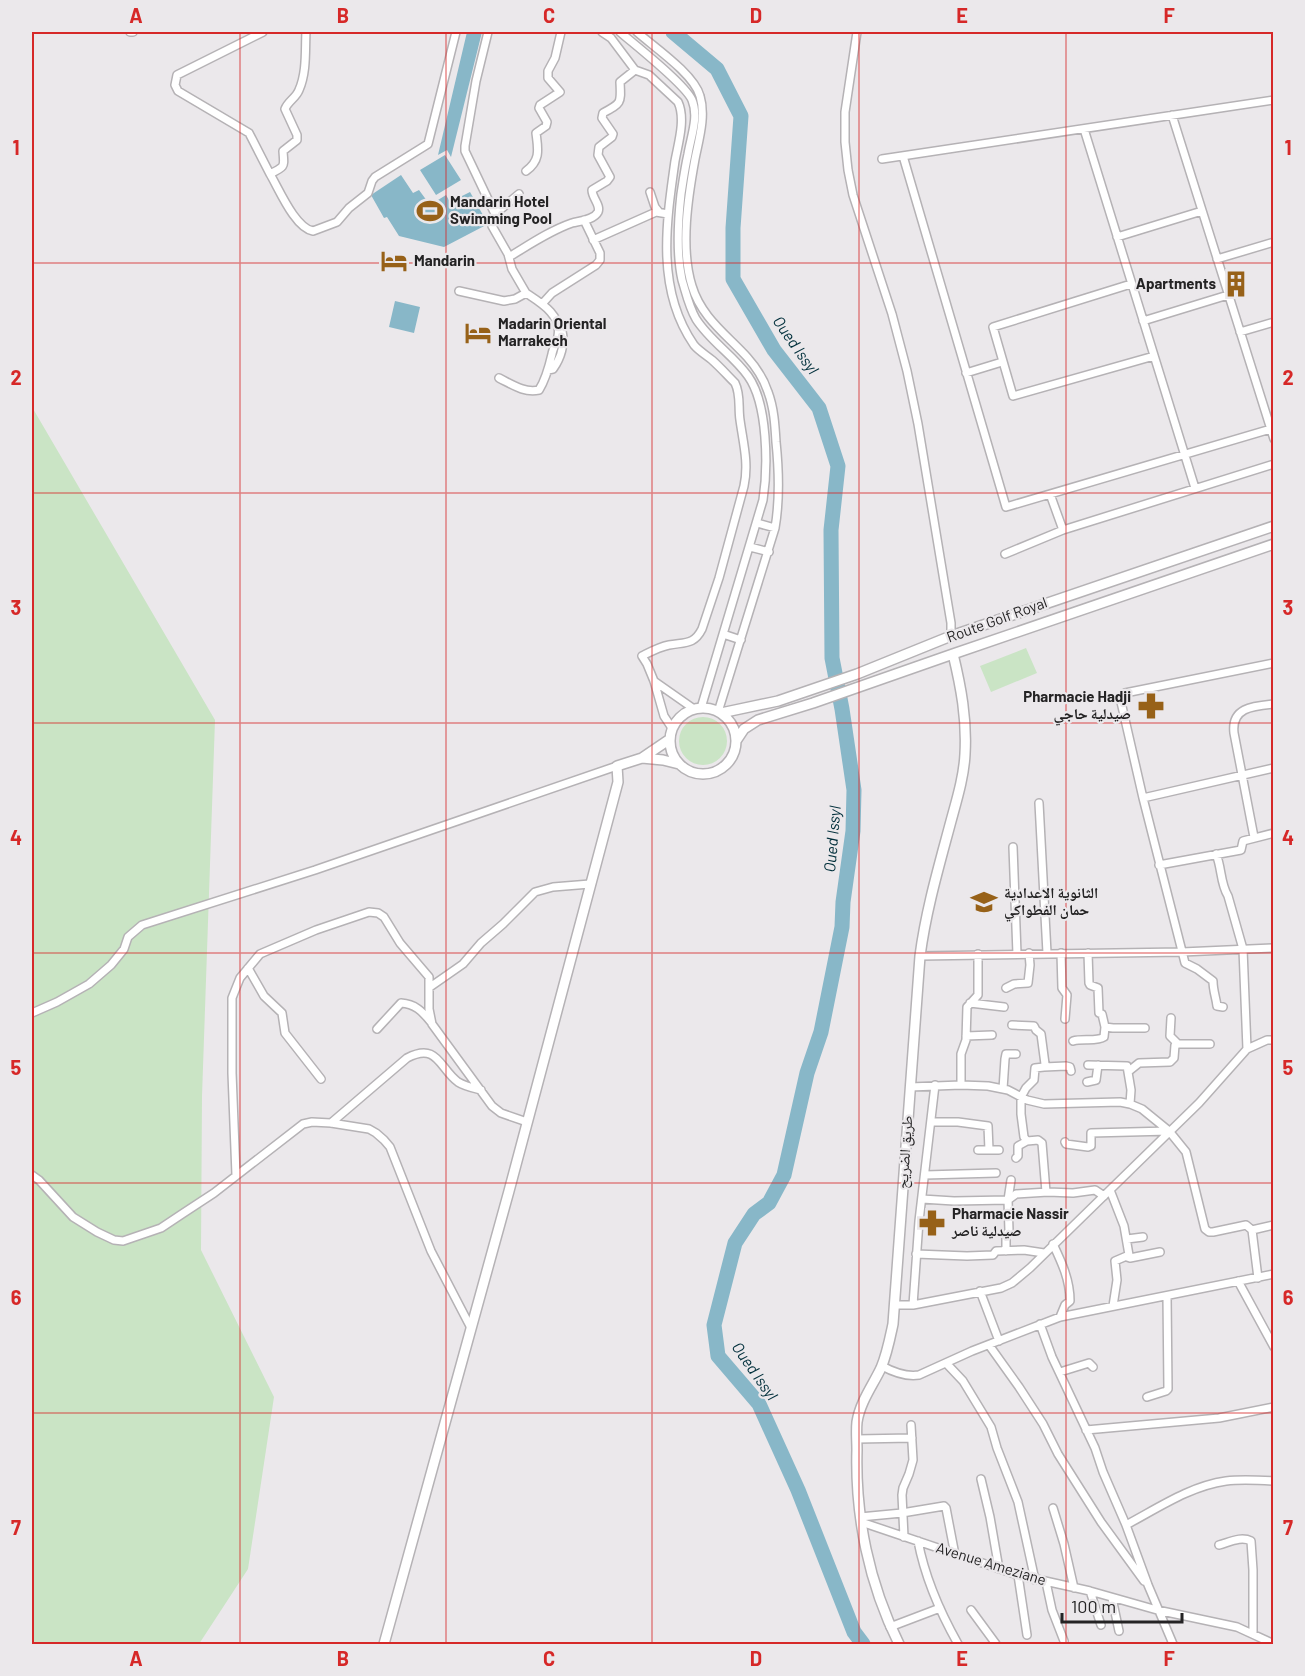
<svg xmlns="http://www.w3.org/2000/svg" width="1305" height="1676" font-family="Barlow,'Noto Naskh Arabic',sans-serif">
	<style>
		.green { fill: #cae4c5 }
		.water { fill: #88b7c8 }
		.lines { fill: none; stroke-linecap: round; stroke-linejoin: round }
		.river { stroke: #88b7c8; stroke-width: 15 }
		.street-casing { stroke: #b5b2b5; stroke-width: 10 }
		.secondary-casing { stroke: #b5b2b5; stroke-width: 12 }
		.street { stroke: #fff; stroke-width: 7 }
		.secondary { stroke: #fff; stroke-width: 9 }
		.grid { fill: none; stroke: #d62828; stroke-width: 1.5; stroke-opacity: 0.55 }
		.labels { text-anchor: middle; stroke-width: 4.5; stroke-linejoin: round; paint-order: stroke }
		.poi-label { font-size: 15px; font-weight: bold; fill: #242324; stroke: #ebe8eb; text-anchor: start }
		.street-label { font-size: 15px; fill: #242324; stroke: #ebe8eb }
		.water-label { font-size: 16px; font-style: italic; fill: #012f3b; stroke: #ebe8eb }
		.neatline { fill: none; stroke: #d62828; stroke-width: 2 }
		.grid-label { font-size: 20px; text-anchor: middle; font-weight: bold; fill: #d62828 }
	</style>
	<rect width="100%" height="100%" fill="#ebe8eb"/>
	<path class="green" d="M 32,407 L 215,720 L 202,1096 L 201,1250 L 274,1397 L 248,1569 L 199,1644 L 32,1644 Z
		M 1026,648 L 1037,673 L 991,692 L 980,666 Z
		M679 741a24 24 0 1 1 48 0a24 24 0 1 1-48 0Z"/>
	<path class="water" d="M 467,32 L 482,32 L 451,157 L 447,150 L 438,155 Z
		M 445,155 L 461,180 L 436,195 L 420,170 Z
		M 401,175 L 413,193 L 419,190 L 430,205 L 446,195 L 450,202 L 470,192 L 488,224 L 444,247 L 399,236 L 387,217 L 384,218 L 371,195 Z
		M 395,301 L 420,307 L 414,333 L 389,327 Z"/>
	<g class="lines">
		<path class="river" d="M 673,32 L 717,69 L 741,116 L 733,228 L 733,279 L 774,350 L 819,408 L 838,466 L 831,530 L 832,658 L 842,709 L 854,790 L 853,831 L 843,902 L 842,927 L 821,1032 L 807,1073 L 784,1175 L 769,1203 L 754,1214 L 735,1243 L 714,1325 L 718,1356 L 759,1404 L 798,1490 L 854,1632 L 863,1644"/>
		<g class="street-casing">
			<path id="street" d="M 130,32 L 133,32
				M 263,32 L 177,75 L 175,85 L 178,91 L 249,133 L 270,174
				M 306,32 C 305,50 307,72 299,90 C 296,98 288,101 285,109 L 297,135 L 297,140 L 283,151 C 284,167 286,166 270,174 C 279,189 295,228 313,231 L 337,222 L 349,208 L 368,193 L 372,181 L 375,177 L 428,144 L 456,32
				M 488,32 L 476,81 L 465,146 L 465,151 L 495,214
				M 602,32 L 611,38 L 635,70 L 649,75 L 678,102 C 686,119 678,144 675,161 C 666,224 656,290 694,345 C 699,351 706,355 712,360 C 720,367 727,375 735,383 C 741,395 738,407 740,420 C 743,442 749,463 744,486 L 719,578 L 702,629 C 694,645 685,642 669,645 C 659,647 650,652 642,656 L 647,664 L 654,681 L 664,716 L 672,728
				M 620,32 C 635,45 685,84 692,100 C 699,117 691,136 688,154 C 685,167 683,181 681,194 C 678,221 676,253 682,280 C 686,293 689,307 696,319 C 710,341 733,355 748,376 C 768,404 768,467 763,500 L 701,708
				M 637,32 C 654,47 694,74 700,96 C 706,116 699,139 695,159 C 688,197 680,248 692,286 C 701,317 727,335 747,357 C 756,367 764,380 768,392 C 774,408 775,425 776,442 C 779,471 780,499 775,528 L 718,712
				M 857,32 L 845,112 L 845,142 L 848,170 L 853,195 L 892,314 L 907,371 L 918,424 L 947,599 L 951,623 L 951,636
				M 1172,115 L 1274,439
				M 1084,129 L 1195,488
				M 903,156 L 1006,507 L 1274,428
				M 882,159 L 1274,100
				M 526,171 C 541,160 538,149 536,133 L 546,126 L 547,122 L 539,108 L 540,105 L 560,92 L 548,78 L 548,71 L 555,58 L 561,32
				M 650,192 L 655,207 L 659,212
				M 1117,237 L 1202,211
				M 593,240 L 656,212 L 668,214
				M 509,257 C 529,245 549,231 572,223 C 579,221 594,220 598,212 C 601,205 592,198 592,190 L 607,181 L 610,177 L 598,155 L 599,147 L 612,137 L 613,134 L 602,118 L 603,113 C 622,103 621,103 620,82 L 635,70
				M 1217,259 L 1274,242
				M 1131,284 L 993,327 L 1013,396 L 1154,356
				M 459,291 L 504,301 L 515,299 L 526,293 L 512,269 L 508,254 L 492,226 L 495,214 L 519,194
				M 542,304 L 552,293 L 596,265 L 600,260 L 600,253 L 584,220
				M 1143,321 L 1228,295
				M 1240,332 L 1274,322
				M 548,370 L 553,369 C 561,358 565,344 562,331 L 559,328
				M 966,373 L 1002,362
				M 499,378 C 513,385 524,393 539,390 C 546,379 549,367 552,354 C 553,348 557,342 558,336 C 562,315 541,303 526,293
				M 1050,494 L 1063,530
				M 757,523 L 775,528
				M 750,547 L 769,552
				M 1005,554 L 1063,530 L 1274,464
				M 723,634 L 741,640
				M 654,681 L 694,709
				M 1143,798 L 1274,768
				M 1039,803 L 1047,953
				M 1254,837 L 1234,733 C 1231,707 1254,706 1274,704
				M 1013,847 L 1017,954
				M 1216,854 C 1222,868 1220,883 1228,896 L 1243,949 L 1247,1049
				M 1159,865 L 1241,850 L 1243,841 L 1274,833
				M 1061,953 L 1062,988 L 1067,995 L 1065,1019
				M 1088,953 L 1089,983 L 1090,985 L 1098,988 L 1099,1013 L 1102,1014 L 1105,1027 L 1113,1028 L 1145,1028
				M 920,956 L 1182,952 L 1274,948
				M 248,968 L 264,996 L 282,1013 L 285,1033 L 321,1079
				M 430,987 L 463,964 L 481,943 L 503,924 L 535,892 L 553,887 L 590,884
				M 1006,988 L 1014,984 L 1028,983 L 1030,965 L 1029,953
				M 970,1003 L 1004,1007
				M 1223,1007 L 1217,1006 C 1216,997 1213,991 1213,981 L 1197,969 L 1185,963 L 1143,798 L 1121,702 L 1125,693 L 1274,663
				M 32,1013 L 57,1002 L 89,984 L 111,965 L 124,949 L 128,937 L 142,925 L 315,870 L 617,766
				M 1171,1018 L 1170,1036 L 1178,1044
				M 1012,1025 L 1034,1026 L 1036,1030 L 1041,1034 L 1045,1064 L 1044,1067 L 1035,1068 L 1034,1080 L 1026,1088 L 1021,1097 L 1021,1114 L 1024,1137 L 1027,1141 L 1038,1140 L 1042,1143 L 1046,1192
				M 377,1029 L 401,1003 C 415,1004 422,1011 431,1022
				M 966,1036 L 992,1035
				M 1073,1041 C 1082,1038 1097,1042 1104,1037 L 1105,1027
				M 1088,1065 L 1127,1066 L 1131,1090 L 1130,1104
				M 1044,1067 L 1066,1066 L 1070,1067 L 1071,1071
				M 1129,1071 L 1139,1063 L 1170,1062 L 1174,1058 L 1175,1045 L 1178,1044 L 1210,1044
				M 1087,1082 L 1096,1080 L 1098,1065
				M 961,1085 L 961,1054 L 966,1040 L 967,1007 L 978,995 L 978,954
				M 910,1087 L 961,1085 L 988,1086 L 1008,1090 L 1027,1100 L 1044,1104 L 1120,1102 L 1130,1104 L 1142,1109 L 1169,1131 L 1186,1152 L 1205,1229 L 1209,1232 L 1213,1232 L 1246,1225 L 1252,1230 L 1258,1278
				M 1003,1089 L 1005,1059 L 1006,1054 L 1016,1054
				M 931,1122 L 958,1122 L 988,1126 L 989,1150 L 978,1150
				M 331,1123 L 407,1058 C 438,1042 439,1068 458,1082 C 464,1086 473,1088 481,1090
				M 1065,1142 L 1066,1144 L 1088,1147 L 1091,1146 L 1091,1133 L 1169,1131
				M 989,1150 L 999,1150
				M 1016,1158 L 1018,1156 L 1018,1146 L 1027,1141
				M 32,1175 L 39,1180 L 73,1217 L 97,1232 L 114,1240 L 123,1241 L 161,1228 L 182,1214 L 214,1193 L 303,1124 L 312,1122 L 331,1123 L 369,1129 L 376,1133 L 384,1140 L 390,1147 L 431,1251 L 471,1328
				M 236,1175 L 232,1073 L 232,998 L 240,978 L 260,954 L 316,930 L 369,912 L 378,913 L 384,917 L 400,943 L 429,977 L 429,1009 L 432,1024 L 492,1106 L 501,1113 L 527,1122
				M 925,1175 L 996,1173
				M 1110,1190 L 1124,1226 L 1129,1255 L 1115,1261 L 1117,1280 L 1113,1306
				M 922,1199 L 954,1201 L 1008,1200 L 1016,1194 L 1048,1192 L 1073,1193 L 1095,1190 L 1104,1196
				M 1252,1230 L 1274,1225
				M 1127,1239 L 1143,1237
				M 1053,1244 C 1062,1263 1070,1280 1070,1301 L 1065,1305 L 1060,1317
				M 1006,1251 L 1006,1235 L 1009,1231 L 1008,1200 L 1011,1180
				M 916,1254 L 967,1256 L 993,1255 L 996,1251 L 1024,1250 L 1044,1253
				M 1127,1257 L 1130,1258 L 1160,1252
				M 1238,1281 L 1274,1347
				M 980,1291 L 999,1341
				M 895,1305 L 913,1305 L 1001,1288 L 1012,1283 L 1030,1268 L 1199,1103 L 1247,1049 L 1267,1040 L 1274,1040
				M 913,1305 L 919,1221 L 935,1085
				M 1040,1324 L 1052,1357 L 1095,1448 L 1103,1472 L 1126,1525 L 1148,1585 L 1173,1644
				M 989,1345 L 1019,1387 L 1043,1424 L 1058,1454 L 1101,1522 L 1144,1581
				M 946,1363 L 963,1381 L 991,1427 L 997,1448 L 1018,1502 L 1035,1580
				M 882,1366 C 893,1372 906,1377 919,1375 L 972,1351 L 1060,1317 L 1274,1274
				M 1060,1372 L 1089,1363 L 1093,1367
				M 1147,1397 L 1166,1391 L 1168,1389 L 1167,1296
				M 1086,1430 L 1219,1418 L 1274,1407
				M 857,1439 L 912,1438
				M 981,1479 L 990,1517 L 999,1569
				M 1053,1508 L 1064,1544 L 1074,1588
				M 860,1517 L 902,1513 L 944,1506 L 946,1508 L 955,1555
				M 861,1522 L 1018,1575 L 1090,1591 L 1157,1610 L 1237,1627 L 1274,1644
				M 1126,1525 C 1158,1508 1190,1486 1226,1481 C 1241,1479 1258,1480 1274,1481
				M 904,1537 L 902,1495 L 903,1488 L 909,1474 L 913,1460 L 911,1425
				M 918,1541 C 925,1578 940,1612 958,1644
				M 1219,1545 C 1230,1542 1241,1536 1251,1541 L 1253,1570 L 1253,1634
				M 1018,1575 L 1027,1635
				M 1046,1582 L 1052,1610 L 1064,1641
				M 1090,1591 L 1101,1625
				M 1112,1598 L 1119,1631
				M 971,1610 L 996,1644
				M 890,1627 L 940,1608"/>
		</g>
		<g class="secondary-casing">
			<path id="secondary" d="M670 741a33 33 0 1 1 66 0a33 33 0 1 1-66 0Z
				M 721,713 L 778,701 L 857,674 L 951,636 L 1274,526
				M 736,741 L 744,729 L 758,720 L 813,703 L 953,654 L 1274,544
				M 642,758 L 663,760 L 679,764
				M 384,1644 L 509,1191 L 618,782 L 617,766 L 642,758 L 670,739
				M 899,1644 C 869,1584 855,1516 857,1450 C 857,1441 856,1431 857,1422 C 860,1402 873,1385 881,1368 C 887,1354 890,1338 893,1324 L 920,956 C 926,910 939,866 951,821 C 957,799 964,776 965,754 C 967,719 961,687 953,654"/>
		</g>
		<use href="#street" class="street"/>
		<use href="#secondary" class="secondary"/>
	</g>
	<path class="grid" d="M 240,32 L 240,1644M 446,32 L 446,1644M 652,32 L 652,1644M 859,32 L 859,1644M 1066,32 L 1066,1644M 32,263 L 1274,263M 32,493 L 1274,493M 32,723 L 1274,723M 32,953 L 1274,953M 32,1183 L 1274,1183M 32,1413 L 1274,1413"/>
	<defs>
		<g id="stadium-bare" transform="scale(2.07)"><path d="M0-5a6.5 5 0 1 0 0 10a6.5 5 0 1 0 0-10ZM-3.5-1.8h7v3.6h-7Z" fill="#976118" stroke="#ebe8eb" stroke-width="2.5" paint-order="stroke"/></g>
		<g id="hotel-bare" transform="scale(2.07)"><path d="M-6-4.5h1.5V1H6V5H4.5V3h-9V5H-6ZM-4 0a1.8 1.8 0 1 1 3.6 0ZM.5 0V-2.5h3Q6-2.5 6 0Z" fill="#976118" stroke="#ebe8eb" stroke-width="2.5" paint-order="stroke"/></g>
		<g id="building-bare" transform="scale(2.07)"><path d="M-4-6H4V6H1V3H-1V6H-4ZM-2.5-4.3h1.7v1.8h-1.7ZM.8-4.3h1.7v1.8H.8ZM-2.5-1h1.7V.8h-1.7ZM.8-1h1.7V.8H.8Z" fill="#976118" stroke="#ebe8eb" stroke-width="2.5" paint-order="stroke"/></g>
		<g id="pharmacy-bare" transform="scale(2.07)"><path d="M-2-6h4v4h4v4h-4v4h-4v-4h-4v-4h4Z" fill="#976118" stroke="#ebe8eb" stroke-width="2.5" paint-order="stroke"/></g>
		<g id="school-bare" transform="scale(2.07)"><path d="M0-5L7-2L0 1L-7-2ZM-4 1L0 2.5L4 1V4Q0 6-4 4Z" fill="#976118" stroke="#ebe8eb" stroke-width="2.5" paint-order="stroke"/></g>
	</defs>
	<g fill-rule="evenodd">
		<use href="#stadium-bare" x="430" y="211"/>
		<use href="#hotel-bare" x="394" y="261"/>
		<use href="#building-bare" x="1236" y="284"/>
		<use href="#hotel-bare" x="478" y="333"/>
		<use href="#pharmacy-bare" x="1151" y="706"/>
		<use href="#school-bare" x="984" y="902"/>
		<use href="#pharmacy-bare" x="932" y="1223"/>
	</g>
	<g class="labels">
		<g class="poi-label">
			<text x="450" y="207">Mandarin Hotel<tspan x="450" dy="17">Swimming Pool</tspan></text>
			<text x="414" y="266">Mandarin</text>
			<text x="1216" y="289" text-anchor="end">Apartments</text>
			<text x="498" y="329">Madarin Oriental<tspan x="498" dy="17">Marrakech</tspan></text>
			<text x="1131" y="702" text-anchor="end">Pharmacie Hadji<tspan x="1131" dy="17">صيدلية حاجي</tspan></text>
			<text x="1004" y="898">الثانوية الاعدادية<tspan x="1004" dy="17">حمان الفطواكي</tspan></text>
			<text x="952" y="1219">Pharmacie Nassir<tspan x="952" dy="17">صيدلية ناصر</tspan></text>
		</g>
		<g class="street-label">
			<text transform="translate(997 620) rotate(-20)" y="5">Route Golf Royal</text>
			<text transform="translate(905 1152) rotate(-86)" y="5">طريق الضريح</text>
			<text transform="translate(991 1564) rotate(17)" y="5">Avenue Ameziane</text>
		</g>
		<g class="water-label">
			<text transform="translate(796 345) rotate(55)" y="6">Oued Issyl</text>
			<text transform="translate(832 839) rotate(-85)" y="6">Oued Issyl</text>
			<text transform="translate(755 1371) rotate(55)" y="6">Oued Issyl</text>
		</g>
	</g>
	<rect width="1305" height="1676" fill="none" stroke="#ebe8eb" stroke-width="66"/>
	<path d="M1062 1613v9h120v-9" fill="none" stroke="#242324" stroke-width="3"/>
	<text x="1071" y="1613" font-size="18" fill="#242324" stroke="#ebe8eb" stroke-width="4.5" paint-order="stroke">100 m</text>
	<rect x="33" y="33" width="1239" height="1610" class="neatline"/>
	<g class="grid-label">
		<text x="136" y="23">A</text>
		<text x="343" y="23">B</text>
		<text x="549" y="23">C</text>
		<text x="756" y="23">D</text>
		<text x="962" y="23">E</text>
		<text x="1169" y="23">F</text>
		<text x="16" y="155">1</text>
		<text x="1288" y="155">1</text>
		<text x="16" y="385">2</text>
		<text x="1288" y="385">2</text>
		<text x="16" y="615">3</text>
		<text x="1288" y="615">3</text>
		<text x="16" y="845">4</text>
		<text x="1288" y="845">4</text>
		<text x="16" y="1075">5</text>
		<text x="1288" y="1075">5</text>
		<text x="16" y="1305">6</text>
		<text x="1288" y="1305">6</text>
		<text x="16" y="1535">7</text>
		<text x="1288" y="1535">7</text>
		<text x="136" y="1666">A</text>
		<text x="343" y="1666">B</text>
		<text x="549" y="1666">C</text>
		<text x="756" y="1666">D</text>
		<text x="962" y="1666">E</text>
		<text x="1169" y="1666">F</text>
	</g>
</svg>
